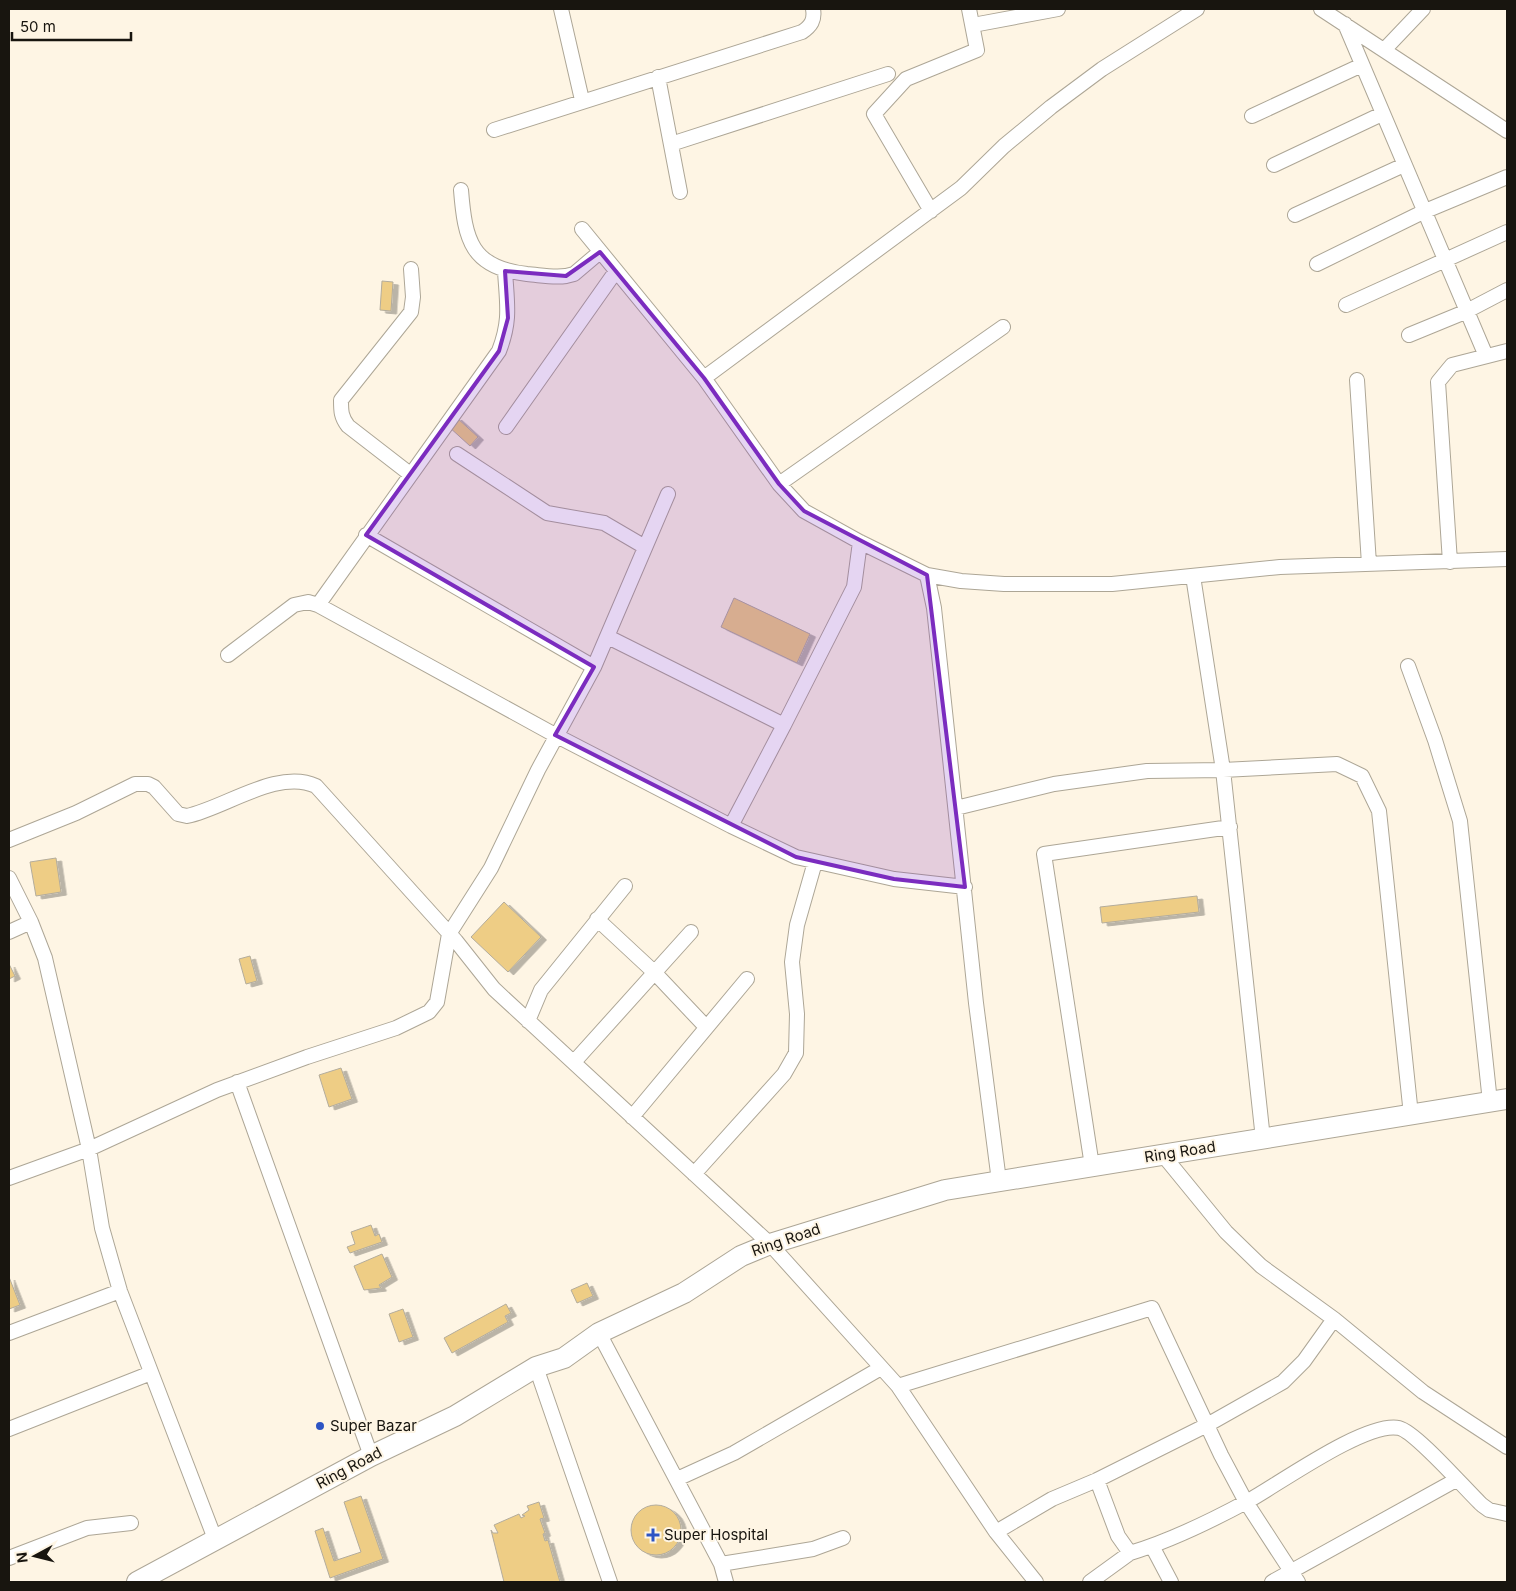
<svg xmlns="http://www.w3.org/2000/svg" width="1516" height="1591" font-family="Inter,sans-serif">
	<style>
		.building { fill: #eecd85; stroke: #b3ac9c; filter: url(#shadow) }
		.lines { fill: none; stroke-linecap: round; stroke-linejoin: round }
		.minor-casing { stroke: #ada696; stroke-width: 16 }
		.secondary-casing { stroke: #ada696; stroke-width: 22 }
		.minor { stroke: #fff; stroke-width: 14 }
		.secondary { stroke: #fff; stroke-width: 20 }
		.marked { fill: #7b2cbf; fill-opacity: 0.2; stroke: #7b2cbf; stroke-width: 4; stroke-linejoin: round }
		.poi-dot { fill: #2d54c4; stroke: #fef5e4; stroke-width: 2 }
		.labels { text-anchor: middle; stroke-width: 4; stroke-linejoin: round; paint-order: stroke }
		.street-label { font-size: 15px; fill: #18150f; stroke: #fef5e4 }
		.poi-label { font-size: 15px; fill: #18150f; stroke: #fef5e4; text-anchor: start }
	</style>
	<defs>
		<filter id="shadow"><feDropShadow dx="5.5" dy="3" stdDeviation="0" flood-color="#0004"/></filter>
	</defs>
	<rect width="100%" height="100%" fill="#fef5e4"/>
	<path class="building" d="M 382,281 L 393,282 L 391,311 L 380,310 Z
		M 456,417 L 478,437 L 470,446 L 448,426 Z
		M 734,598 L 810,634 L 797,663 L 721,627 Z
		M 56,858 L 61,892 L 36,896 L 30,862 Z
		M 1197,896 L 1199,912 L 1102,923 L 1100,907 Z
		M 504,902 L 541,937 L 508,972 L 471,937 Z
		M 250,956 L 257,981 L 246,984 L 239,959 Z
		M 9,964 L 15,976 L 9,979 Z
		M 341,1068 L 352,1099 L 329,1107 L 319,1075 Z
		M 371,1225 L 375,1236 L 379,1234 L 382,1242 L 350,1253 L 347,1247 L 355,1244 L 351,1232 Z
		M 382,1254 L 392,1277 L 379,1285 L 381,1288 L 364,1290 L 354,1266 Z
		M 9,1277 L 20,1305 L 9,1309 Z
		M 587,1283 L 593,1296 L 577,1303 L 571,1290 Z
		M 506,1304 L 511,1313 L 505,1316 L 508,1322 L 452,1353 L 444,1338 Z
		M 403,1309 L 413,1337 L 399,1342 L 389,1314 Z
		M 361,1496 L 383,1559 L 330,1578 L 315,1531 L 323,1528 L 334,1561 L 361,1552 L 344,1502 Z
		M 539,1502 L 544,1518 L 540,1519 L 545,1533 L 543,1534 L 545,1541 L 548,1540 L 560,1582 L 504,1582 L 491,1530 L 493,1533 L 498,1533 L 494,1525 L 519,1514 L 521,1518 L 525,1516 L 522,1515 L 529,1510 L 527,1506 Z
		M631 1530a25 25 0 1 1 50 0a25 25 0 1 1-50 0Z"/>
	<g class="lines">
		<g class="minor-casing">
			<path id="minor" d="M 561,9 L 582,100
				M 1321,9 L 1507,131
				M 1345,24 L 1486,356
				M 973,25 L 1058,9
				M 1384,50 L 1423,9
				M 658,77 L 680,192
				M 1252,116 L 1362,65
				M 494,130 L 802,32 C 811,26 815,20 813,9
				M 671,144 L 888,74
				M 1274,165 L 1382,114
				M 461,190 C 465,240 471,268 527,274 C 540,275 553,278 566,276 L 574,274 L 600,252
				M 931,211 L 874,114 L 906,79 L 977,50 L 969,9
				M 1295,215 L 1404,165
				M 582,229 L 704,378 L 779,484 L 804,511 L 860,542 L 927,575 L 961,581 L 1004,584 L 1112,584 L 1280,567 L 1507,559
				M 1317,264 L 1423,212 L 1507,177
				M 1346,305 L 1507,232
				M 1409,335 L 1465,312 L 1507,290
				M 704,378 L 961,188 L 1004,146 L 1051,107 L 1102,69 L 1197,9
				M 1357,380 L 1369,564
				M 506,427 L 616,271
				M 457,454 L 547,513 L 604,523 L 645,547
				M 410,474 L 348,426 C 341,417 341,411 341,400 L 411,312 L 413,297 L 411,269
				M 779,484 L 1003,327
				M 366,535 L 594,667
				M 1450,562 L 1438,382 L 1452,365 L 1507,351
				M 927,575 L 934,608 L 976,1003 L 999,1181
				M 1193,576 L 1223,770 L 1263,1139
				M 318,605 L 499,351 C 511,320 507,304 505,271
				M 608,637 L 784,725 L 731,826
				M 228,655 L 294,605 L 308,602 L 318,605 L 555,735 L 731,826 L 796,857 L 894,879 L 965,887
				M 1408,666 L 1435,740 L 1460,821 L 1490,1102
				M 784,725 L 854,587 L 860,542
				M 956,808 L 1054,784 L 1147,771 L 1223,770 L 1337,764 L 1362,776 L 1379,811 L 1411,1115
				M 9,840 L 76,813 L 135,784 L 148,784 L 154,787 L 178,814 L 187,816 C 225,808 278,768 316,786 L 456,941 L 494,989 L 770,1244 L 898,1386 L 996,1532 L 1036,1582
				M 9,878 L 31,922 L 45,958 L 89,1149 L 102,1228 L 120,1291 L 215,1539
				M 597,919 L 654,972 L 706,1027
				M 9,932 L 31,922
				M 528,1021 L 541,990 L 625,886
				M 574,1062 L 691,932
				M 237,1082 L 371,1456
				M 632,1117 L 747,979
				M 1163,1155 L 1226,1232 L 1261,1266 L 1334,1319 L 1423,1392 L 1507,1447
				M 1092,1166 L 1044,854 L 1230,827
				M 694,1174 L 784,1074 L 796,1053 L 797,1014 L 792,962 L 797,925 L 815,862
				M 9,1178 L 89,1149 L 217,1090 L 307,1057 L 396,1028 L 429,1012 L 437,1002 L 449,934 L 491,868 L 538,770 L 594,667 L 668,494
				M 1334,1319 L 1304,1361 L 1283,1382 L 1207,1425 L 1097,1480 L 1118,1536 L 1130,1553 C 1170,1541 1211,1521 1248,1501 C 1279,1484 1366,1421 1399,1428 C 1416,1432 1466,1490 1482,1505 L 1489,1510 L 1507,1514
				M 9,1333 L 120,1291
				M 599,1333 L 721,1564 L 726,1582
				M 536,1367 L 610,1582
				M 898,1386 L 1152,1308 L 1221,1455 L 1246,1502 L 1298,1582
				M 9,1429 L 151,1373
				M 677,1479 L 734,1453 L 881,1368
				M 996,1532 L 1052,1499 L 1097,1480
				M 1152,1546 L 1171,1582
				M 9,1558 L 87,1528 L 131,1523
				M 721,1564 L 813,1549 L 843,1538
				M 1090,1582 L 1130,1553
				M 1272,1582 L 1456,1480"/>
		</g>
		<g class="secondary-casing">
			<path id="secondary" d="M 137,1582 L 371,1456 L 455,1416 L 536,1367 L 564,1358 L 599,1333 L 684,1293 L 741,1256 L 770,1244 L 945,1190 L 1507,1099"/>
		</g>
		<use href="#minor" class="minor"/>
		<use href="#secondary" class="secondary"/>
	</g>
	<path class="marked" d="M 600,252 L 704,378 L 779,484 L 804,511 L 927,575 L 965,887 L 894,879 L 796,857 L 555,735 L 594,667 L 366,535 L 499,351 L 508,318 L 505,271 L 566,276 Z"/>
	<g class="poi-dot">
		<circle cx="320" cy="1426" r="5"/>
		<path d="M650.5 1527.5h5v5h5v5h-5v5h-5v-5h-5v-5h5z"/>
	</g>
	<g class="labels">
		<g class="street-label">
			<text transform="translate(1180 1152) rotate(-9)" y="5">Ring Road</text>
			<text transform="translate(786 1240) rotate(-19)" y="5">Ring Road</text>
			<text transform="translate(349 1468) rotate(-28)" y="5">Ring Road</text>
		</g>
		<g class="poi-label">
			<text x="330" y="1431">Super Bazar</text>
			<text x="664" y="1540">Super Hospital</text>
		</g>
	</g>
	<rect width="1516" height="1591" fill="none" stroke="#18150f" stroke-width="20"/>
	<g transform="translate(35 1556) rotate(263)" stroke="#fef5e4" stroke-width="4" paint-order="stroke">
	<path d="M0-4L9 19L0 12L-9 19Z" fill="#18150f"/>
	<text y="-8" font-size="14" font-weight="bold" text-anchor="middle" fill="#18150f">N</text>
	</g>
	<path d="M12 32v8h119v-8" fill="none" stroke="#18150f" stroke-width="2.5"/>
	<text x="20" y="32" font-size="15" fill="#18150f" stroke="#fef5e4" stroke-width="4" paint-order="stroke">50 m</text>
</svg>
